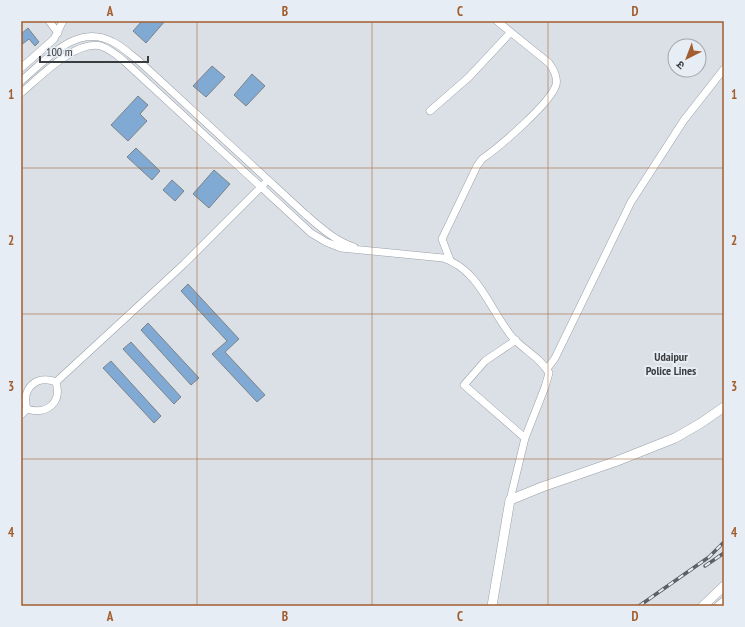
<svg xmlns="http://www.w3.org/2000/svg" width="745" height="627" font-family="'PT Sans Narrow','Noto Sans Devanagari',sans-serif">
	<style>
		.building { fill: #80aad3; stroke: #7c8287 }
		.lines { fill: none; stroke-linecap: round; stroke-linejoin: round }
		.minor-casing { stroke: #9ba1a7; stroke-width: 8 }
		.major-casing { stroke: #9ba1a7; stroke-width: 10 }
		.minor { stroke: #fff; stroke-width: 7 }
		.major { stroke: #fff; stroke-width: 9 }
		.rail-casing { stroke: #5d6164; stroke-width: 3.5 }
		.rail { stroke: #e7edf4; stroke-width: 2; stroke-dasharray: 6; stroke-linecap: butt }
		.grid { fill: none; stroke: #a25e2e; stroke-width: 1; stroke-opacity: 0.55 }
		.labels { text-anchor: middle; stroke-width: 4; stroke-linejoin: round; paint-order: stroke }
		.neighbourhood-label { font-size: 12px; font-weight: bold; fill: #3a3d3f; stroke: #e7edf4 }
		.neatline { fill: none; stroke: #a25e2e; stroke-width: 1.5 }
		.grid-label { font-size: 13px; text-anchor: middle; font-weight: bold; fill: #a25e2e }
	</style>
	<rect width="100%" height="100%" fill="#dae0e6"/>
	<path class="building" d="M 142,21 L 165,21 L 146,43 L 133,31 Z
		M 28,28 L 39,42 L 35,46 L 29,39 L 21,45 L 21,34 Z
		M 212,66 L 225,77 L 206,97 L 193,86 Z
		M 252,74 L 265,86 L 246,106 L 234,95 Z
		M 138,96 L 148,105 L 140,114 L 147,121 L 128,141 L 111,125 Z
		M 136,148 L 160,171 L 152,180 L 127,157 Z
		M 214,170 L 230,184 L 209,208 L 193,194 Z
		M 172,180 L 184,191 L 175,201 L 163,190 Z
		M 188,284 L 239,339 L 225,352 L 265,395 L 257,402 L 212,354 L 227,341 L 181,291 Z
		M 148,323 L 199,378 L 191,385 L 141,330 Z
		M 131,342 L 181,397 L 174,404 L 123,349 Z
		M 111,361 L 161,416 L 154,423 L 103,368 Z"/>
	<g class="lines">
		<g class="minor-casing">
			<path id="minor" d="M 49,21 L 58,33
				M 21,68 L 54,39 L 63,21
				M 21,81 C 46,60 77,22 113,42 C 123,47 131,55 140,62 L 305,214 C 320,227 335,241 354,247
				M 21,93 C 40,77 75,40 101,46 C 110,49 117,55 124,61 L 311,233 L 326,242 L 341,248 L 443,258 C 480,270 490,311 513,338 C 524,350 541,358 549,373 L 545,387 L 525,438 L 510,500
				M 430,111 L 469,77 L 511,32
				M 450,260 L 442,239 L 477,166 L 482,159 C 499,147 550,104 556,85 C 558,77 554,70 549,63 L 497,21
				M 516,340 L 485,361 L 464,385 L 525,438
				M 547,369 L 555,358 L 631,202 L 684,120 L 724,69
				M 27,409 C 21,389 36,374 56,382 L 184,264 L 264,184
				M 21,415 L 27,409 C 47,415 62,403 56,382"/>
		</g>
		<g class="major-casing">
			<path id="major" d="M 492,606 L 510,500 L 542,487 L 617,461 L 675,438 L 701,423 L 724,407
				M 703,606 L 724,586
				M 719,606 L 724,602"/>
		</g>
		<use href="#minor" class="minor"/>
		<use href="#major" class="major"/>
		<g class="rail-casing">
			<path id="rail" d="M 705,566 L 724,553
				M 639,606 L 709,557 L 724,542"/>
		</g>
		<use href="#rail" class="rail"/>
	</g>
	<path class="grid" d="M 197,21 L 197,606M 372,21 L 372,606M 548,21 L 548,606M 21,168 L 724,168M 21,314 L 724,314M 21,459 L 724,459"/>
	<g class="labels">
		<g class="neighbourhood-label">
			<text x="671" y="361">Udaipur<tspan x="671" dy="14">Police Lines</tspan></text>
		</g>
	</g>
	<rect width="745" height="627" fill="none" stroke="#e7edf4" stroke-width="44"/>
	<g transform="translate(687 58) rotate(222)"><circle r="19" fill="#e7edf4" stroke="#a2a7ac"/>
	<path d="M0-3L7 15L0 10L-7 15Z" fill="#a25e2e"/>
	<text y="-6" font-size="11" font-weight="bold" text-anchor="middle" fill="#3a3d3f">उ</text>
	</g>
	<path d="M40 56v6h108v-6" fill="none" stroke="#3a3d3f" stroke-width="2"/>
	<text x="46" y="56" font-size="12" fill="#3a3d3f" stroke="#e7edf4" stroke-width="3" paint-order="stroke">100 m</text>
	<rect x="22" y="22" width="701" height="583" class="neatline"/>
	<g class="grid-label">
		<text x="110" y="16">A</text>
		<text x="285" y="16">B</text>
		<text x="460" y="16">C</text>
		<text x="635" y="16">D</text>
		<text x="11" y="99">1</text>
		<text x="734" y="99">1</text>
		<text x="11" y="245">2</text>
		<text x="734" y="245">2</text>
		<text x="11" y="391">3</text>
		<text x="734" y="391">3</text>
		<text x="11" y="537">4</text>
		<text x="734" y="537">4</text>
		<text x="110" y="621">A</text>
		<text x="285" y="621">B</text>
		<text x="460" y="621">C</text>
		<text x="635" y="621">D</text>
	</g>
</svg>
